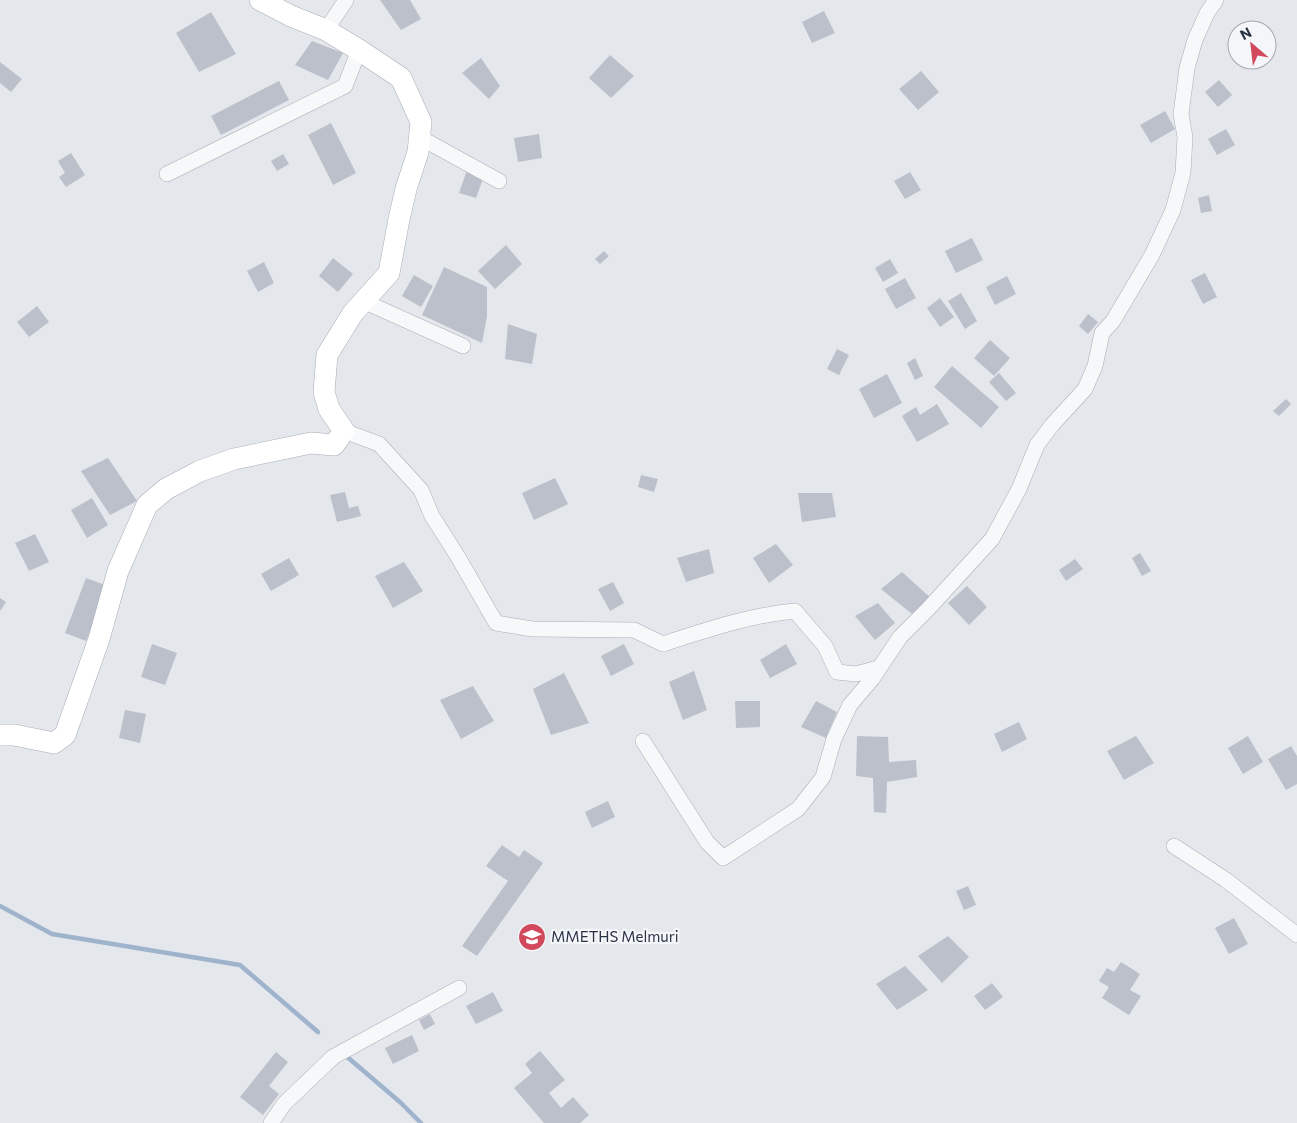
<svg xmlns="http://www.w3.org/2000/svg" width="1297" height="1123" font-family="Commissioner,sans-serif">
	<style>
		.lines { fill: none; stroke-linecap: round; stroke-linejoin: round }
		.stream { stroke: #9fb4cc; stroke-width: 4.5 }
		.building { fill: #bbc0ca }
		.street-casing { stroke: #a9aeb7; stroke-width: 16 }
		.secondary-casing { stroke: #a9aeb7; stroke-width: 22 }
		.street { stroke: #f7f8fa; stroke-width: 15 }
		.secondary { stroke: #fff; stroke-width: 21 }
		.labels { text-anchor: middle; stroke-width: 4.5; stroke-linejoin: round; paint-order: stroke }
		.poi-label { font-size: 15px; fill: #2b3445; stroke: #f4f6f9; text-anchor: start }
	</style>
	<rect width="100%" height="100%" fill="#e4e7ec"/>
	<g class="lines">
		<path class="stream" d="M 0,906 L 52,934 L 240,965 L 318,1032
			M 345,1055 L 401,1103 L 421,1123"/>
	</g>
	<path class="building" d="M 380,0 L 410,0 L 421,19 L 401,30 Z
		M 824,11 L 835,33 L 812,43 L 802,22 Z
		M 211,12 L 236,54 L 199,72 L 176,33 Z
		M 312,41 L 343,53 L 328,80 L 295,65 Z
		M 610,55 L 634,76 L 611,98 L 589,78 Z
		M 481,58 L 500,86 L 489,99 L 462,73 Z
		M 0,62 L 22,79 L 11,92 L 0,83 Z
		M 921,71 L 939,92 L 918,110 L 899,89 Z
		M 1219,80 L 1232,95 L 1218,107 L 1205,92 Z
		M 279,81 L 289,100 L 221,135 L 211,116 Z
		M 1165,111 L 1175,129 L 1151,143 L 1140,125 Z
		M 331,123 L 356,173 L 333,185 L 308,135 Z
		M 1226,129 L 1235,145 L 1217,155 L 1208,139 Z
		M 539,134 L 542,158 L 518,162 L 514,138 Z
		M 71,153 L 85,175 L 66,187 L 59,177 L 65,173 L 58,161 Z
		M 283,154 L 289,164 L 277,171 L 271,161 Z
		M 467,170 L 484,176 L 476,198 L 459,193 Z
		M 910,172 L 921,190 L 905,199 L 894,181 Z
		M 1209,195 L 1212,211 L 1201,213 L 1198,198 Z
		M 972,238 L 983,260 L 956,273 L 945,251 Z
		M 506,245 L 522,264 L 495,289 L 478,271 Z
		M 604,251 L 609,256 L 600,264 L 595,259 Z
		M 333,258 L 353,274 L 338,292 L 319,276 Z
		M 890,259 L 898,273 L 883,282 L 875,268 Z
		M 264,262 L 274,283 L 258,292 L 247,271 Z
		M 444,267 L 487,287 L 487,316 L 482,343 L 422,315 Z
		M 1205,273 L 1217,297 L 1203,304 L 1191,280 Z
		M 414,275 L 433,286 L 421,307 L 402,296 Z
		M 1007,276 L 1016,294 L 995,305 L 986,287 Z
		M 905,278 L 916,298 L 896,309 L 885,289 Z
		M 961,293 L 977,321 L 965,329 L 948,301 Z
		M 940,298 L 954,317 L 940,327 L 927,308 Z
		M 37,306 L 49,322 L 29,337 L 17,322 Z
		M 1088,314 L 1098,322 L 1088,334 L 1079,326 Z
		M 508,324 L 537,334 L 532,364 L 505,359 Z
		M 990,340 L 1010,358 L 994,376 L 974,358 Z
		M 837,349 L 849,355 L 839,375 L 827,369 Z
		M 915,358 L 923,376 L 915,380 L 907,363 Z
		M 952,366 L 999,407 L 981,428 L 934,387 Z
		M 999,373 L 1016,393 L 1006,401 L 989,382 Z
		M 887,374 L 902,403 L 874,418 L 859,389 Z
		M 1286,399 L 1291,404 L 1279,416 L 1273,411 Z
		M 937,404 L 949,424 L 917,442 L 902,416 L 916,407 L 920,415 Z
		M 108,458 L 137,501 L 110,515 L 81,471 Z
		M 641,475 L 658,479 L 654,492 L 638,487 Z
		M 555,478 L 568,504 L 534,520 L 522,493 Z
		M 345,492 L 349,508 L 358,506 L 361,516 L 337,522 L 330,495 Z
		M 798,493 L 832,493 L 836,517 L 802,522 Z
		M 92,498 L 108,525 L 87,538 L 71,510 Z
		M 35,534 L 49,562 L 29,571 L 15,543 Z
		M 776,544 L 793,565 L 769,583 L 753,558 Z
		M 709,549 L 714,573 L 686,582 L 677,558 Z
		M 1140,553 L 1151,571 L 1142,576 L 1132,558 Z
		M 289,558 L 299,575 L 271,591 L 261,574 Z
		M 1075,559 L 1083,569 L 1066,581 L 1059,570 Z
		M 404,562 L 423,591 L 393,608 L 375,576 Z
		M 902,572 L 933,600 L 917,618 L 881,589 Z
		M 86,578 L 108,586 L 86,641 L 65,633 Z
		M 613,582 L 624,603 L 610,611 L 598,589 Z
		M 967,586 L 987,607 L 969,625 L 948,603 Z
		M 0,598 L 6,602 L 0,611 Z
		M 878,603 L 895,623 L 875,640 L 855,616 Z
		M 152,644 L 177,653 L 165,685 L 141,677 Z
		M 624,644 L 634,664 L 611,676 L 601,656 Z
		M 786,644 L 797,664 L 770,678 L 760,660 Z
		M 694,671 L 707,710 L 683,720 L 669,682 Z
		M 564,673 L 589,723 L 551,735 L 533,689 Z
		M 473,686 L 494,721 L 461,739 L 440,700 Z
		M 735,701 L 760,701 L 760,727 L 736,728 Z
		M 816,701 L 837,712 L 826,738 L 801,727 Z
		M 125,710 L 146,714 L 140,743 L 119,738 Z
		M 1019,722 L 1027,739 L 1002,752 L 994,734 Z
		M 857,736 L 888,737 L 889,762 L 916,760 L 917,777 L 887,782 L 886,813 L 874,812 L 873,778 L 856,776 Z
		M 1136,736 L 1154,763 L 1124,780 L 1107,751 Z
		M 1248,736 L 1263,762 L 1243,774 L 1228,748 Z
		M 1291,746 L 1297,756 L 1297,784 L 1286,790 L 1268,759 Z
		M 608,801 L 615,817 L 592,828 L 585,812 Z
		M 502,845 L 519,857 L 524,850 L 543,863 L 477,956 L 462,946 L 508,881 L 486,866 Z
		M 968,886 L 976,905 L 964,910 L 956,891 Z
		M 1234,918 L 1248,944 L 1229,954 L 1215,928 Z
		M 948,936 L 969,957 L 942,983 L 918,956 Z
		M 1121,962 L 1140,974 L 1130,990 L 1141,996 L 1129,1015 L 1102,998 L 1109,987 L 1099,981 L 1107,968 L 1114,972 Z
		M 905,966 L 928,990 L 897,1010 L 876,984 Z
		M 992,983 L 1003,997 L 985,1010 L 974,996 Z
		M 493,992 L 503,1011 L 476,1024 L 466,1006 Z
		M 430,1014 L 435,1024 L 424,1030 L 419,1020 Z
		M 412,1035 L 419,1051 L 393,1064 L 385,1048 Z
		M 540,1051 L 565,1080 L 549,1093 L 561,1108 L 573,1097 L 589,1115 L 580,1123 L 544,1123 L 514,1088 L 532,1073 L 525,1064 Z
		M 276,1052 L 288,1062 L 269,1086 L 279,1094 L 263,1115 L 240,1097 Z"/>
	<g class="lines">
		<g class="street-casing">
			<path id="street" d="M 326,30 L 346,0
				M 419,137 L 499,181
				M 167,174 L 345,86 L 359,50
				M 363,301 L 463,346
				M 344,431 L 379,444 L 421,490 L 432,516 L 458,557 L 496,623 L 532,629 L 634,630 L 663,644 C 706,630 750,615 795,611 L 825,646 L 837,672 L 856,674 L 878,668
				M 643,741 L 707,842 L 723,858 L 798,809 L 823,777 L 834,739 L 850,705 L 872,679 L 900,637 L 928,609 L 992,539 L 1019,489 L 1037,445 L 1052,425 L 1085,389 L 1095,366 L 1102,333 L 1113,321 L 1152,255 L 1173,210 L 1183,173 L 1185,137 L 1181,114 L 1187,68 L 1195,40 L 1207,13 L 1216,0
				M 1174,846 L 1226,880 L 1297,935
				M 271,1123 L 284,1104 L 333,1057 L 459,988"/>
		</g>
		<g class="secondary-casing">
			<path id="secondary" d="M 0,735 L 14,735 L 54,743 L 65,735 L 99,639 L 118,571 L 147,505 L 166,489 L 200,471 L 234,459 L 311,443 L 334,445 L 344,431 L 329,409 L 324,392 L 327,355 L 353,313 L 389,273 L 399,219 L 406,189 L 418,152 L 421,122 L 401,78 L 359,50 L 326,30 L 291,16 L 260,0"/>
		</g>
		<use href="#street" class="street"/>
		<use href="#secondary" class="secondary"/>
	</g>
	<defs>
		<g id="school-disc" transform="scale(1.4375)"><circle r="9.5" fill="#d1495b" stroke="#f4f6f9"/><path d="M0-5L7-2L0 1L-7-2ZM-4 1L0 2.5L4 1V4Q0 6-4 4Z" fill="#fff"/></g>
	</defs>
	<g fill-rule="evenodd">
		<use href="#school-disc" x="532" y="937"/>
	</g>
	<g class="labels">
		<g class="poi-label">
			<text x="551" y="942">MMETHS Melmuri</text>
		</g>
	</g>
	<g transform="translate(1252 45) rotate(332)"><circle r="24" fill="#f4f6f9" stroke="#a4a8b1"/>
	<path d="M0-4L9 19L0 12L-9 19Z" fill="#d1495b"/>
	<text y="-8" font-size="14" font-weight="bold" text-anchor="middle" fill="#2b3445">N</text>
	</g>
</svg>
